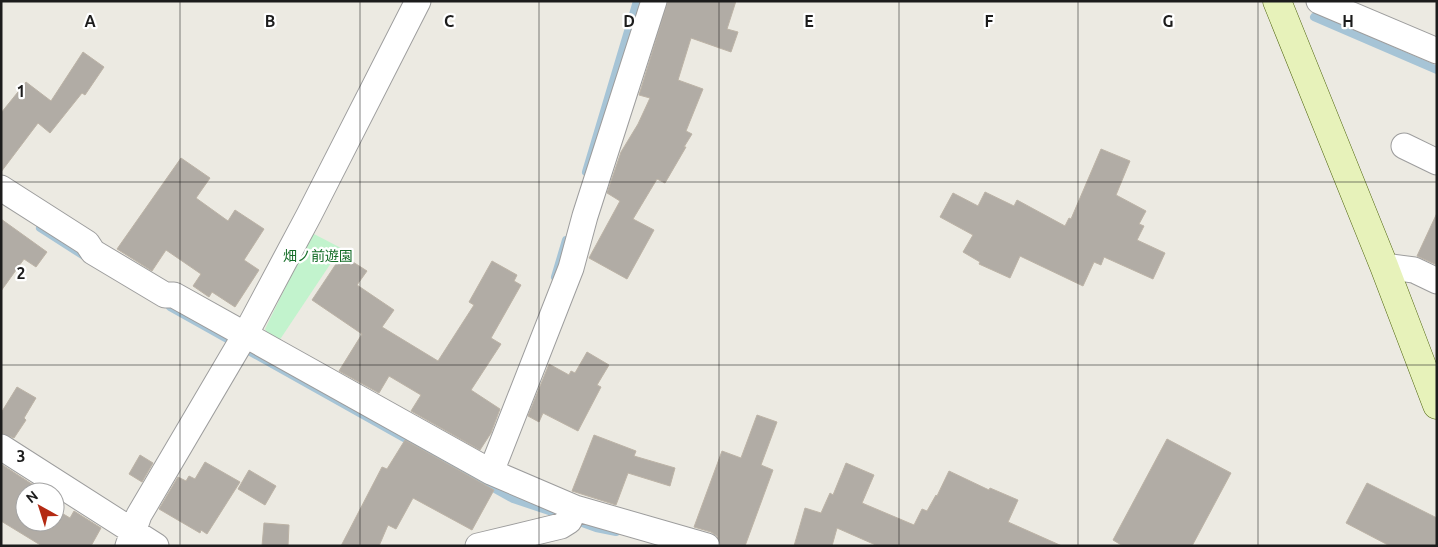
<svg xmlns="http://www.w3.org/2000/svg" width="1438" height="547" font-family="Ubuntu,'Noto Sans JP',sans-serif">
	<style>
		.park { fill: #c2f3cd }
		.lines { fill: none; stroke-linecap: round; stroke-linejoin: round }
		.stream { stroke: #a6c4d6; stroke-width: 8 }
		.building { fill: #b1aca5; stroke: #bcb3a6 }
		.street-casing { stroke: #9d9d9d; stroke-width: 27 }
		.secondary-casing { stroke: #50660f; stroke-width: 29 }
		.street { stroke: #fff; stroke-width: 25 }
		.secondary { stroke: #e7f2ba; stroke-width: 28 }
		.grid { fill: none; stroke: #1c1c1c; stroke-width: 1; stroke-opacity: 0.55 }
		.labels { text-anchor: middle; stroke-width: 4.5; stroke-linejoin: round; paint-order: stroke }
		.park-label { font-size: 14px; fill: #166e29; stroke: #fff }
		.grid-label { font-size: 16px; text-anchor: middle; font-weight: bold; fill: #1c1c1c; stroke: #fff; stroke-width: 4.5; stroke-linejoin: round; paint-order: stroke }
	</style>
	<rect width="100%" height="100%" fill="#eceae2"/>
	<path class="park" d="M 312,233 L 341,248 L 277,344 L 269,338 L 265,329 Z"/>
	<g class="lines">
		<path class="stream" d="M 1314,17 L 1437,70
			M 586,172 L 637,1
			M 40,228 L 87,258
			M 555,277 L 566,240
			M 170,307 L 513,499 L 561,515
			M 574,520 L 596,528 L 616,532"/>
	</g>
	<path class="building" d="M 668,1 L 736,1 L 727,29 L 738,32 L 731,52 L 691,38 L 678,80 L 703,89 L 686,131 L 692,134 L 684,147 L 686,147 L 665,183 L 657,179 L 633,219 L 654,230 L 627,279 L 589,258 L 620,201 L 607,193 L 621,152 L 638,124 L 650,98 L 639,95 Z
		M 83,52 L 104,67 L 85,95 L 82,93 L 50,133 L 38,123 L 1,172 L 1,113 L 26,82 L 51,101 Z
		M 1101,149 L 1130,161 L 1116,195 L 1146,211 L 1139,224 L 1144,226 L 1137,240 L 1165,253 L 1153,279 L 1104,257 L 1101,265 L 1094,262 L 1083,286 L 1020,256 L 1010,278 L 979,264 L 980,262 L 963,252 L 973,235 L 940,217 L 953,193 L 978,206 L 985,192 L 1014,206 L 1017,200 L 1065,226 L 1069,218 L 1071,219 Z
		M 181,158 L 210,178 L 196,198 L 228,221 L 235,210 L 264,229 L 244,260 L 259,270 L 235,307 L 212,292 L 209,297 L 193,286 L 201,274 L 166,250 L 152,271 L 117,249 Z
		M 1437,213 L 1437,265 L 1417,256 Z
		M 1,219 L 47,252 L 36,267 L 24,259 L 1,291 Z
		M 342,255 L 367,271 L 357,285 L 394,310 L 382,327 L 438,361 L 474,305 L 469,302 L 492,261 L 517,275 L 514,281 L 521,285 L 491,338 L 501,344 L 471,390 L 500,409 L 491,433 L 480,450 L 411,411 L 421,395 L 389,376 L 379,393 L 339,371 L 362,334 L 312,300 Z
		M 587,352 L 609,365 L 597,385 L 601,387 L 578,431 L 543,413 L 539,422 L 528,416 L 549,364 L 569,375 L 571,371 L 575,373 Z
		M 17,387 L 36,398 L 24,418 L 26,420 L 14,438 L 1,433 L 1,413 Z
		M 757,415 L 777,422 L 761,465 L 773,470 L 745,546 L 721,546 L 717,536 L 711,532 L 694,527 L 722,451 L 741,458 Z
		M 594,435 L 636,451 L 634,456 L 675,468 L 670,486 L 628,473 L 616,505 L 572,491 Z
		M 1167,439 L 1231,473 L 1192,546 L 1123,546 L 1113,540 Z
		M 405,440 L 494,490 L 472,530 L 413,498 L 396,529 L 388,525 L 379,546 L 341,546 L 382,467 L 387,469 Z
		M 140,455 L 153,463 L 142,482 L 129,474 Z
		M 205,462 L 240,482 L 207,534 L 201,530 L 200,533 L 159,509 L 178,477 L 186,481 L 189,476 L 195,479 Z
		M 846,463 L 874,475 L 862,503 L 914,525 L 922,509 L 927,511 L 936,495 L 937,496 L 949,471 L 989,490 L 990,488 L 1018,500 L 1008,522 L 1062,546 L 878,546 L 837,528 L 832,546 L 794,546 L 805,508 L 821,513 L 830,493 L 833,495 Z
		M 1,464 L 41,490 L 39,492 L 25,492 L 25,522 L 55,522 L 55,509 L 70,518 L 74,511 L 101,528 L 91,546 L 42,546 L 1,521 Z
		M 249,470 L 276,486 L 265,505 L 238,489 Z
		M 1367,483 L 1437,518 L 1437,546 L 1390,546 L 1346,523 Z
		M 264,523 L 289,525 L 288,546 L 262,546 Z"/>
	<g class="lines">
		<g class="street-casing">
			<path id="street" d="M 1319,1 L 1437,51
				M 1404,146 L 1437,162
				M 1,188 L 87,243 L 93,252 L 165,295 L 174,295 L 491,472 L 575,508 L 707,546
				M 1384,266 L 1414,270 L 1437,281
				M 1,447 L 156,546
				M 491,472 L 571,268 L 585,216 L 654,1
				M 128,546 L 139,515 L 245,335 L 309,215 L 418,1
				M 478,546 L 561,526 L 569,521 L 575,508"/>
		</g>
		<g class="secondary-casing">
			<path id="secondary" d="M 1277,1 L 1384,266 L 1437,405"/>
		</g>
		<use href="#street" class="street"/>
		<use href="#secondary" class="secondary"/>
	</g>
	<path class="grid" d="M 180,1 L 180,546M 360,1 L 360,546M 539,1 L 539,546M 719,1 L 719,546M 899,1 L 899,546M 1078,1 L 1078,546M 1258,1 L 1258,546M 1,182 L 1437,182M 1,365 L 1437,365"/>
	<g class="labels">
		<g class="park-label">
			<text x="318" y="261">畑ノ前遊園</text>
		</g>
	</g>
	<g class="grid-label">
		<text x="90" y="27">A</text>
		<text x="270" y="27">B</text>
		<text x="449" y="27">C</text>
		<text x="629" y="27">D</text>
		<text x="809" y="27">E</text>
		<text x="989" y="27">F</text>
		<text x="1168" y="27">G</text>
		<text x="1348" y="27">H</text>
		<text x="21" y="97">1</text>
		<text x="21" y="279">2</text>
		<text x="21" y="462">3</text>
	</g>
	<rect width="1438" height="547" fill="none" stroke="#1c1c1c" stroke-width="5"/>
	<g transform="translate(40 507) rotate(321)"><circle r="24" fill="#ffffff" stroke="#a4a4a4"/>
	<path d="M0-4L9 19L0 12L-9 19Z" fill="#b42a13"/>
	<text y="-8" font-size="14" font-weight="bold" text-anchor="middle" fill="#1c1c1c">N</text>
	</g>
</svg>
